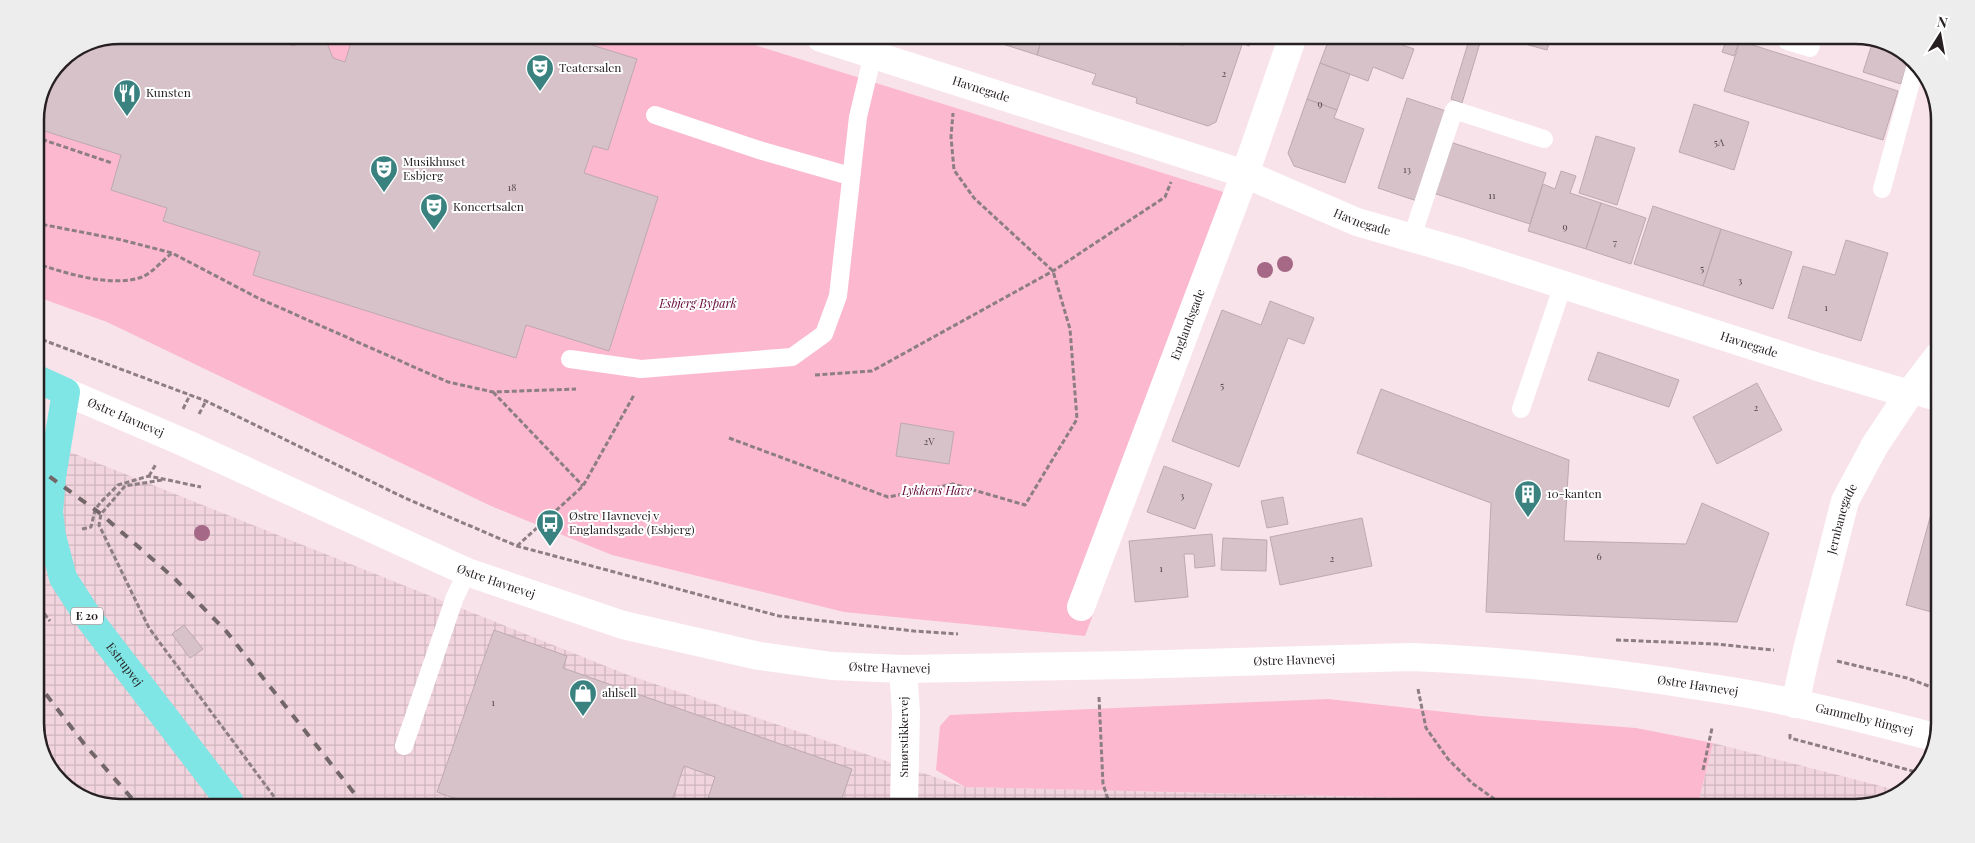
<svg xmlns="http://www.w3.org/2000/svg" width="1975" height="843" font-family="'Playfair Display',serif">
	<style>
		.industrial { fill: url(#industrial-grid) }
		.green { fill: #fbb8cf }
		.building { fill: #d6c2c8; stroke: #bda9af }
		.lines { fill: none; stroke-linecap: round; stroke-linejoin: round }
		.path { stroke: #8c7e82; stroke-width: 3; stroke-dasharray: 5 2.5; stroke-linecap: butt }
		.lane { stroke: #fff; stroke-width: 18 }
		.street { stroke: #fff; stroke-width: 28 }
		.secondary { stroke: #fff; stroke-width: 28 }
		.primary { stroke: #80e6e5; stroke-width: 28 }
		.rail { stroke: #726669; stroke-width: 4; stroke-dasharray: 9 9; stroke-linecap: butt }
		.tree { fill: #a56886 }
		.labels { text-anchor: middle; stroke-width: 4; stroke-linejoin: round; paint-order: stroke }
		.number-label { font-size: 10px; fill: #53484c }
		.shield { fill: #fff; stroke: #686364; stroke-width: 1 }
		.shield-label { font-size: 11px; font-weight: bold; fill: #272022 }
		.poi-label { font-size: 12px; fill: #272022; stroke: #fff; text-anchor: start }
		.street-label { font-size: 12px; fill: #272022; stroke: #fff }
		.park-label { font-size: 12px; font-style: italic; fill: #610334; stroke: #fff }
		.rim { fill: none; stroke: #272022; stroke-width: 2.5 }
	</style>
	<defs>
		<pattern id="industrial-grid" width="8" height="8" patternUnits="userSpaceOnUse" patternTransform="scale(1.25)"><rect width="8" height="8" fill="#f1d4dd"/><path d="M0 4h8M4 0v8" fill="none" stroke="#cfb6bd"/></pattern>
	</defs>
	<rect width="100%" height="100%" fill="#f9e3ea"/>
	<path class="industrial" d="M 35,438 L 628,675 L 965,787 L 1461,799 L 1498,807 L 87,802 L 52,775 L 35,729 Z
		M 1713,743 L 1904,792 L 1856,808 L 1697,807 Z"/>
	<path class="green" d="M 119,35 L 729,37 L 1249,200 L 1085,636 L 844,612 L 612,555 L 491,506 L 107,322 L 35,296 L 35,114 L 87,41 Z
		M 1328,699 L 1481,716 L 1636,728 L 1713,743 L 1697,807 L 1498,807 L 1461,799 L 965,787 L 936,770 L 940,726 L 950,715 Z"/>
	<path class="building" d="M 119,35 L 262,36 L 294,46 L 307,36 L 327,43 L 333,58 L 345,62 L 353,36 L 566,37 L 637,59 L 608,150 L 593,146 L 584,173 L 658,197 L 609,351 L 526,325 L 516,358 L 253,275 L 260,252 L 163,221 L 167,208 L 111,190 L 121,155 L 35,128 L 35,114 L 60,59 L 87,41 Z
		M 984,38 L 1042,38 L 1037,55 Z
		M 1042,38 L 1161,39 L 1184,46 L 1186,39 L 1225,39 L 1242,45 L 1216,122 L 1208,126 L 1136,103 L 1137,98 L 1092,84 L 1096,74 L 1037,55 Z
		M 1231,39 L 1252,39 L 1249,46 Z
		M 1329,39 L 1388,40 L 1414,49 L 1403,79 L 1373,67 L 1368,81 L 1320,63 Z
		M 1469,40 L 1480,43 L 1462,103 L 1451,99 Z
		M 1510,40 L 1550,40 L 1547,50 Z
		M 1726,41 L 1739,41 L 1734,56 L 1722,52 Z
		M 1740,41 L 1898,91 L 1883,140 L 1724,91 Z
		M 1873,41 L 1888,41 L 1909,58 L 1901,84 L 1863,72 Z
		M 1320,63 L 1350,74 L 1337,110 L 1307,99 Z
		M 1407,98 L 1446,111 L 1417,201 L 1378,188 Z
		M 1307,99 L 1337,110 L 1334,118 L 1364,129 L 1345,183 L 1294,166 L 1288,153 Z
		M 1694,104 L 1749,122 L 1734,170 L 1679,152 Z
		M 1596,136 L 1635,148 L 1617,205 L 1579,193 Z
		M 1450,142 L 1546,173 L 1530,224 L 1433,193 Z
		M 1561,171 L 1576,176 L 1570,193 L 1601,203 L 1586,249 L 1528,231 L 1543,184 L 1555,189 Z
		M 1601,203 L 1646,218 L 1631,264 L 1586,249 Z
		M 1653,206 L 1721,229 L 1703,286 L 1634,264 Z
		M 1721,229 L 1792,252 L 1773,309 L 1703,286 Z
		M 1846,240 L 1888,253 L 1861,341 L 1788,318 L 1803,266 L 1835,275 Z
		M 1270,301 L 1314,318 L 1304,344 L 1288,338 L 1239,467 L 1172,441 L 1222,310 L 1261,325 Z
		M 1598,352 L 1679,380 L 1669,407 L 1588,380 Z
		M 1757,383 L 1782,430 L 1717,464 L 1693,417 Z
		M 1381,389 L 1569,460 L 1564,541 L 1686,544 L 1702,503 L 1769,533 L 1737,622 L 1486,612 L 1491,503 L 1357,453 Z
		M 901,423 L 954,432 L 949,464 L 896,456 Z
		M 1164,466 L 1212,484 L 1195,529 L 1147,512 Z
		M 1936,496 L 1935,613 L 1906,605 Z
		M 1283,497 L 1288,524 L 1267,528 L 1261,501 Z
		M 1362,518 L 1372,566 L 1280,585 L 1270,537 Z
		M 1212,534 L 1215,566 L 1195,568 L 1194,554 L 1184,554 L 1188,597 L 1135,602 L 1129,541 Z
		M 1223,538 L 1267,540 L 1266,571 L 1221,570 Z
		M 184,625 L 203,649 L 190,658 L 172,634 Z
		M 494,630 L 567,656 L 563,668 L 852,769 L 840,804 L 788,803 L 788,804 L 706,804 L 715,777 L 684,766 L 671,804 L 525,803 L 516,800 L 514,803 L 468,803 L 437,792 Z"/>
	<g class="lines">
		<path class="path" d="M 35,137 L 112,163
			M 35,223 L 122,240 L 172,253 L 258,298 L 448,382 L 493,392 L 576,389
			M 35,263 C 65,273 111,288 142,277 C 152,273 163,260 172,253
			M 35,337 L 206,401 L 405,498 L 517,546 L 779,616 L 914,631 L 958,634
			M 815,375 L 872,371 L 1053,271 L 1165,197 L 1171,182
			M 493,392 L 583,486
			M 183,409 L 190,395
			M 199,414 L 206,401
			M 729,438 L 888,497 L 953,484 L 1025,505 L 1077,419 L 1070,329 L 1053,271 L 974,198 L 954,170 L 951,137 L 953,113
			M 149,476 L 156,464
			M 162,480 L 125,486 L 101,514 L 99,525 L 149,628 L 278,802
			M 82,529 L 91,527 L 95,510 L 100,503 L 118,485 L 149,476 L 201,487
			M 517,546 L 583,486 L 634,395
			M 35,602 L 50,621
			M 1616,640 L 1715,644 L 1774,650
			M 1837,661 L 1907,678 L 1934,688
			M 1418,689 L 1426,728 L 1448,759 L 1472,783 L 1497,801 L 1522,807
			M 1099,697 L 1103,784 L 1110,805
			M 1790,734 L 1790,738 L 1920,773
			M 1703,770 L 1712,728"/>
		<path class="lane" d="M 1787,41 L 1810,48 L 1812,41
			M 655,115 L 759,150 L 850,176
			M 1882,189 L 1916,64
			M 1412,237 L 1454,110 L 1544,139
			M 570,359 L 641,369 L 792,357 L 824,334 L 838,296 L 858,117 L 873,54
			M 1909,394 L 1937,402
			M 1521,409 L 1563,285
			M 404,746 L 455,597 L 467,572"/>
		<g class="street">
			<path id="s1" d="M 821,38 L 1245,174 L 1357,222 L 1464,253 L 1818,367 L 1909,394"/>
			<path id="s2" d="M 1081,607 L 1245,174 L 1292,39"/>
			<path d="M 903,669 L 906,712 L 904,805"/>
		</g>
		<g class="secondary">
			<path id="s3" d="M 66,392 L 185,443 L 467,572 L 623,625 L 759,656 L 832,666 L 903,669 L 1128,665 L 1411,657 C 1512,661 1613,672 1712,688 C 1787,699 1861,718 1934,737"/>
			<path id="s4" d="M 1795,704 L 1806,654 L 1845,501 L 1875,445 L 1909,394 L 1938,356"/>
		</g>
		<path class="primary" id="s5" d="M 35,378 L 66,392 L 52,477 L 49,512 L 52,536 L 63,578 L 90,620 L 230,802"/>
		<path class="rail" d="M 35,466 L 101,514 L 174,578 L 226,631 L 362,803
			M 35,680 L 85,745 L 135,802"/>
	</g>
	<g class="tree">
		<circle cx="1285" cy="264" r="8"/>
		<circle cx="1265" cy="270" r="8"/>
		<circle cx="202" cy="533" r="8"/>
	</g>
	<defs>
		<g id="theatre-pin" transform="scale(1.4375)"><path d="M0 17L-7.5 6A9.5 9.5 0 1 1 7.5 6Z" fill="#3a8280" stroke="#fff"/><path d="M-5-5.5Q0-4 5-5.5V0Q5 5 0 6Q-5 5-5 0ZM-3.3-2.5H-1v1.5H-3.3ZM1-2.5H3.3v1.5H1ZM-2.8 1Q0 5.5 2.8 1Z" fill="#fff"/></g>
		<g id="restaurant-pin" transform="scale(1.4375)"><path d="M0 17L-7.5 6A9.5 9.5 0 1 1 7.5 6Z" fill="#3a8280" stroke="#fff"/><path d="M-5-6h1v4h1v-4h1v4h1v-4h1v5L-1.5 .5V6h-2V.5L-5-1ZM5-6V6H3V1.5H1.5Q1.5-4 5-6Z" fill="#fff"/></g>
		<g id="building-pin" transform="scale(1.4375)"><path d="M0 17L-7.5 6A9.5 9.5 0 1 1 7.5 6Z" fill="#3a8280" stroke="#fff"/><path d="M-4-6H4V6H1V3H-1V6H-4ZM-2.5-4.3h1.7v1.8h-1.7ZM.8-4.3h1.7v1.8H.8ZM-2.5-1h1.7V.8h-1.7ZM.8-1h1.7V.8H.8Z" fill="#fff"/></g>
		<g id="bus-pin" transform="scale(1.4375)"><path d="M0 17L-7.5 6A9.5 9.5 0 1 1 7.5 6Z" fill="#3a8280" stroke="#fff"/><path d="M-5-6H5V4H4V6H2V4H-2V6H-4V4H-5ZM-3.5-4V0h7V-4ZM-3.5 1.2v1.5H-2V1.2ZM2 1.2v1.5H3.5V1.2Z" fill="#fff"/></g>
		<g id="shop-pin" transform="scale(1.4375)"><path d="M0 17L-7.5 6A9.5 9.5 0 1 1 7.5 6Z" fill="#3a8280" stroke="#fff"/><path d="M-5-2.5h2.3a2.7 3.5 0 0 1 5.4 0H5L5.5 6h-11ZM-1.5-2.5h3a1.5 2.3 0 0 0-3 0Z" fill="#fff"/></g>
	</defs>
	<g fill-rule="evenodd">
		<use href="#theatre-pin" x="540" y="68"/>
		<use href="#restaurant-pin" x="127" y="93"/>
		<use href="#theatre-pin" x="384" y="169"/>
		<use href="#theatre-pin" x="434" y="207"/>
		<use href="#building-pin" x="1528" y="494"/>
		<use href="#bus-pin" x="550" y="523"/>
		<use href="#shop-pin" x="583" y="693"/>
	</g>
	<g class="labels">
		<g class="number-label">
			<text x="1224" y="77">2</text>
			<text x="1320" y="107">9</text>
			<text x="1719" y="146">5A</text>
			<text x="1407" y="173">13</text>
			<text x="512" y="191">18</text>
			<text x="1492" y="199">11</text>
			<text x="1565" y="230">9</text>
			<text x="1615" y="246">7</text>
			<text x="1702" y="272">5</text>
			<text x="1740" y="284">3</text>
			<text x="1826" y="311">1</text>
			<text x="1222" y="389">5</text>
			<text x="1756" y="411">2</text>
			<text x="929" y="445">2V</text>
			<text x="1182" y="499">3</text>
			<text x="1599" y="560">6</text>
			<text x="1332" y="562">2</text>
			<text x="1161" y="572">1</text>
			<text x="493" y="706">1</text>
		</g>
		<rect class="shield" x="71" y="607.5" width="32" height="17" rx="4"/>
		<g class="shield-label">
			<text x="87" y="620">E 20</text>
		</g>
		<g class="poi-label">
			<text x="559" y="72">Teatersalen</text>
			<text x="146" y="97">Kunsten</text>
			<text x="403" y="166">Musikhuset<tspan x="403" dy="14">Esbjerg</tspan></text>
			<text x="453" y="211">Koncertsalen</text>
			<text x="1547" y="498">10-kanten</text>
			<text x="569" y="520">Østre Havnevej v<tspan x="569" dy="14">Englandsgade (Esbjerg)</tspan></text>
			<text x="602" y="697">ahlsell</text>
		</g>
		<g class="street-label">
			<text dy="4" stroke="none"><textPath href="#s1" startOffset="168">Havnegade</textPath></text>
			<text dy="4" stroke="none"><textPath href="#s1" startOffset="572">Havnegade</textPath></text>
			<text dy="4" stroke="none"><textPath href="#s2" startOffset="302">Englandsgade</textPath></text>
			<text dy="4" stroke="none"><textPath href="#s1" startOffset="978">Havnegade</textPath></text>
			<text dy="4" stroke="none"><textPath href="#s3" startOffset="65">Østre Havnevej</textPath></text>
			<text dy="4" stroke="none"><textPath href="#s4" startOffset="191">Jernbanegade</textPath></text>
			<text dy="4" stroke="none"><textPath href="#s3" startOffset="470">Østre Havnevej</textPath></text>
			<text dy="4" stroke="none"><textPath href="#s3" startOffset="1280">Østre Havnevej</textPath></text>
			<text dy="4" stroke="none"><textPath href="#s5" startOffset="329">Estrupvej</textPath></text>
			<text dy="4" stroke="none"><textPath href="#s3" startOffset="875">Østre Havnevej</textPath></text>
			<text dy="4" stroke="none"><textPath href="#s3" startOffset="1685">Østre Havnevej</textPath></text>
			<text dy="4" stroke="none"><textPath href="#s3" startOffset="1855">Gammelby Ringvej</textPath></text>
			<text transform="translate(904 737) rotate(-90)" y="4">Smørstikkervej</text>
		</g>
		<g class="park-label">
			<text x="698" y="308">Esbjerg Bypark</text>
			<text x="937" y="495">Lykkens Have</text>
		</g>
	</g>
	<path d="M0 0H1975V843H0ZM120 44H1855A76 76 0 0 1 1931 120V723A76 76 0 0 1 1855 799H120A76 76 0 0 1 44 723V120A76 76 0 0 1 120 44Z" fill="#eeeded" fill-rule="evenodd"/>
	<path class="rim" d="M120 44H1855A76 76 0 0 1 1931 120V723A76 76 0 0 1 1855 799H120A76 76 0 0 1 44 723V120A76 76 0 0 1 120 44Z"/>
	<g transform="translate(1940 35) rotate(11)" stroke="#ffffff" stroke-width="4" paint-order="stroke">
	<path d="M0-4L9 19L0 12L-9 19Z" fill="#272022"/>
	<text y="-8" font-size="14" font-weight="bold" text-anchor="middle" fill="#272022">N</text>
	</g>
</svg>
